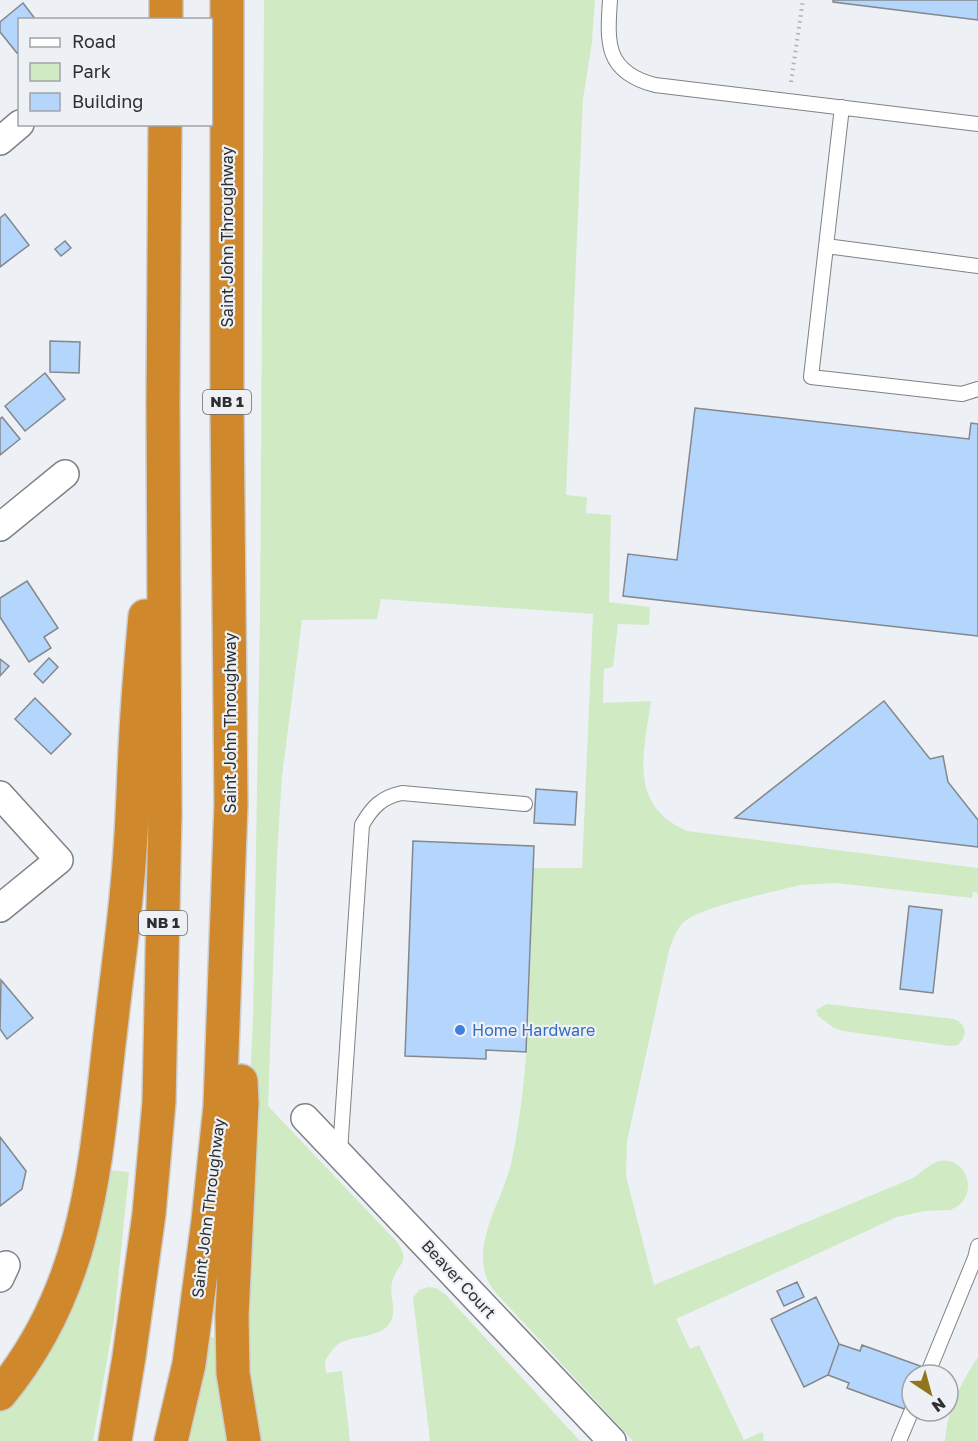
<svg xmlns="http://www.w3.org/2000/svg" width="978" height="1441" font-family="'Golos Text',sans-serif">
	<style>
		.green { fill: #d0ebc4 }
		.building { fill: #b4d5fc; stroke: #84888c; stroke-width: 1.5 }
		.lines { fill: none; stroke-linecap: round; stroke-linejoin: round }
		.lane-casing { stroke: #7e8286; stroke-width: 16 }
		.street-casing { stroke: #7e8286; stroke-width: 30 }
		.highway-casing { stroke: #cdcdcd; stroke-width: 36 }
		.path { stroke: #aeb1b5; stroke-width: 4; stroke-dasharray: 1.5 4.5; stroke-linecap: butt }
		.lane { stroke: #fff; stroke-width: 14 }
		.street { stroke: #fff; stroke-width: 27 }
		.highway { stroke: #cf892c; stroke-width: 33 }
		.shop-dot { fill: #3f7fe0; stroke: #edf1f6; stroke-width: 2 }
		.labels { text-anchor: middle; stroke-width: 4.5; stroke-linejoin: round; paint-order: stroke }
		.shield { fill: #edf1f6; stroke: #67696b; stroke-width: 1.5 }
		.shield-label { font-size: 15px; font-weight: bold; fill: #2d2f30 }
		.street-label { font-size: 16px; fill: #2d2f30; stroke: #edf1f6 }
		.shop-label { font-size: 16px; fill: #366cbe; stroke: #edf1f6; text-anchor: start }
	</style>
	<rect width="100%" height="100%" fill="#edf1f6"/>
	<path class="green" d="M 264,0 L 595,0 L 592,42 L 583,99 L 566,495 L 587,497 L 586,513 L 611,515 L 609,602 L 650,607 L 649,625 L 618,624 L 613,667 L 604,669 L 603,703 L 651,701 C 644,753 627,804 687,831 L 978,868 L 978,893 L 973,892 L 972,898 L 836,883 L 800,885 C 773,892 702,906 684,922 C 676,929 673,940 669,950 L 627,1141 L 626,1176 L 654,1285 L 911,1179 C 920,1174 929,1164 939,1161 C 960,1157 975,1180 965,1198 C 962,1204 956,1207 951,1210 L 924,1211 L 897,1217 L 676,1319 L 690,1349 L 699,1345 L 744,1440 L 762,1432 L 764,1435 L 763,1441 L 633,1441 L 495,1292 C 463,1252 504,1201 512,1159 C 532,1064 529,964 533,868 L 582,868 L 593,614 L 381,599 L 377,619 L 302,620 L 282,776 L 277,856 L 268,1106 L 397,1242 C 411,1262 399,1262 393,1279 C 388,1293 397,1308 391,1321 C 383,1338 354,1335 340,1343 C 333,1348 329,1354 325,1361 L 326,1373 L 342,1371 L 350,1441 L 255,1441 L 247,1407 L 244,1204 L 253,1020 L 260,615 Z
		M 827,1004 L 954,1019 C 967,1024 968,1036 958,1045 L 950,1046 L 843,1031 L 834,1028 L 818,1016 L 816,1010 Z
		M 108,1170 L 129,1172 L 114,1320 L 93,1441 L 0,1441 L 0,1412 L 18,1391 Z
		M 428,1287 L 436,1288 L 446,1295 L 580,1441 L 430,1441 L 413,1298 L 419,1290 Z
		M 203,1337 L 220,1338 L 231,1441 L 183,1441 Z
		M 978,1357 L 978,1441 L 945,1441 C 947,1411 961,1382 978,1357 Z"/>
	<path class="building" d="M 833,0 L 978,0 L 978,20 L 833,2 Z
		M 23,3 L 36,20 L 20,20 L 20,52 L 17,53 L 0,32 L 0,22 Z
		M 5,214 L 29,245 L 0,267 L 0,218 Z
		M 65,241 L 71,248 L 61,256 L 55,249 Z
		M 50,341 L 80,342 L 79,373 L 50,372 Z
		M 45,373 L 65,399 L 25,431 L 5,406 Z
		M 695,408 L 969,439 L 971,423 L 978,424 L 978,636 L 623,596 L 628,554 L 677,560 Z
		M 2,417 L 20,439 L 0,455 L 0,419 Z
		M 27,581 L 58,628 L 44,637 L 51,648 L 29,662 L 0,617 L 0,598 Z
		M 49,658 L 58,667 L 43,683 L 34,674 Z
		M 0,659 L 9,666 L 0,676 Z
		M 35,698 L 71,734 L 51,754 L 15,719 Z
		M 884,701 L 930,759 L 943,756 L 948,782 L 978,820 L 978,847 L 735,818 Z
		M 536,789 L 577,792 L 575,825 L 534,823 Z
		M 413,841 L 534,846 L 526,1052 L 486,1050 L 486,1059 L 405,1056 Z
		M 909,906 L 942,910 L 933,993 L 900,989 Z
		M 1,980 L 33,1018 L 7,1039 L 0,1029 Z
		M 0,1137 L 26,1171 L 22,1189 L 0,1206 Z
		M 797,1282 L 804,1297 L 784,1306 L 777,1291 Z
		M 816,1297 L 839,1344 L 828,1375 L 804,1387 L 771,1319 Z
		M 839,1344 L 860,1351 L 862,1345 L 945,1375 L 912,1375 L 912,1411 L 932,1411 L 929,1418 L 847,1388 L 849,1383 L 828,1375 Z"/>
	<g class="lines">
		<g class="lane-casing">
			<path id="lane" d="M 610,0 C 607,43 605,72 655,85 L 978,124
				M 842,107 L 811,377 L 962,394 L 978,389
				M 826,246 L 978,266
				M 340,1152 L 362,825 C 372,807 382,797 402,793 L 525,804
				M 927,1375 L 975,1258 L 978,1246
				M 899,1441 L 912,1410"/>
		</g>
		<g class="street-casing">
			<path id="street" d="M 0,141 L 20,124
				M 0,527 L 65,474
				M 0,795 L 59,860 L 0,908
				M 305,1118 L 612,1441
				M 0,1278 L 6,1265"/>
		</g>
		<g class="highway-casing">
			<path id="highway" d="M 166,20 L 166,0
				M 241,1081 L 242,1103 L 232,1316 L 233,1373 L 244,1441
				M 0,1394 C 91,1284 95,1162 111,1027 C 116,981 123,934 127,887 C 133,830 133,773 137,715 C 139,682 142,649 145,616
				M 115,1441 L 129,1357 L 149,1214 L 159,1102 L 165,813 L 163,402 L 165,124
				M 171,1441 L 189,1364 L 208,1221 L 220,1106 L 231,804 L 227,409 L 227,0"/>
		</g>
		<path class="path" d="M 791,82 L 803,0"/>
		<use href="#lane" class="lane"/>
		<use href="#street" class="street"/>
		<use href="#highway" class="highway"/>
	</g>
	<circle class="shop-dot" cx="460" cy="1030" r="6"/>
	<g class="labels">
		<g class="shield">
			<rect x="203" y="390" width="48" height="24" rx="4.5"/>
			<rect x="139" y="911" width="48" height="24" rx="4.5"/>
		</g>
		<g class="shield-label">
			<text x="227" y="407">NB 1</text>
			<text x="163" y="928">NB 1</text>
		</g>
		<g class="street-label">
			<text transform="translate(227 237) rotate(-90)" y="6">Saint John Throughway</text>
			<text transform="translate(230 723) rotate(-90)" y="6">Saint John Throughway</text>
			<text transform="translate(208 1208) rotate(-83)" y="6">Saint John Throughway</text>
			<text transform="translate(459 1279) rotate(47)" y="6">Beaver Court</text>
		</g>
		<g class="shop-label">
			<text x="472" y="1036">Home Hardware</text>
		</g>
	</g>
	<rect x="18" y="18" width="195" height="108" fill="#edf1f6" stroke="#a0a3a7" stroke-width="1.5"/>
	<rect x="30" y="38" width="30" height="9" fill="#ffffff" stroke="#a0a3a7" stroke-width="1.5"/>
	<text x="72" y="48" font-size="18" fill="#2d2f30">Road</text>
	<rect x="30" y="63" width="30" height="18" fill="#d0ebc4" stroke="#a0a3a7" stroke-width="1.5"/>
	<text x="72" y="78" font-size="18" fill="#2d2f30">Park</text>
	<rect x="30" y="93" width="30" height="18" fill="#b4d5fc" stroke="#a0a3a7" stroke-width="1.5"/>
	<text x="72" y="108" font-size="18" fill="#2d2f30">Building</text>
	<g transform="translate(930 1393) rotate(144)"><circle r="28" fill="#edf1f6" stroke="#a0a3a7" stroke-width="1.5"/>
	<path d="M0-4.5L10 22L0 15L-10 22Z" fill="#8f761b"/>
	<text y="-9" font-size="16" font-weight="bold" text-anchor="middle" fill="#2d2f30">N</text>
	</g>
</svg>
